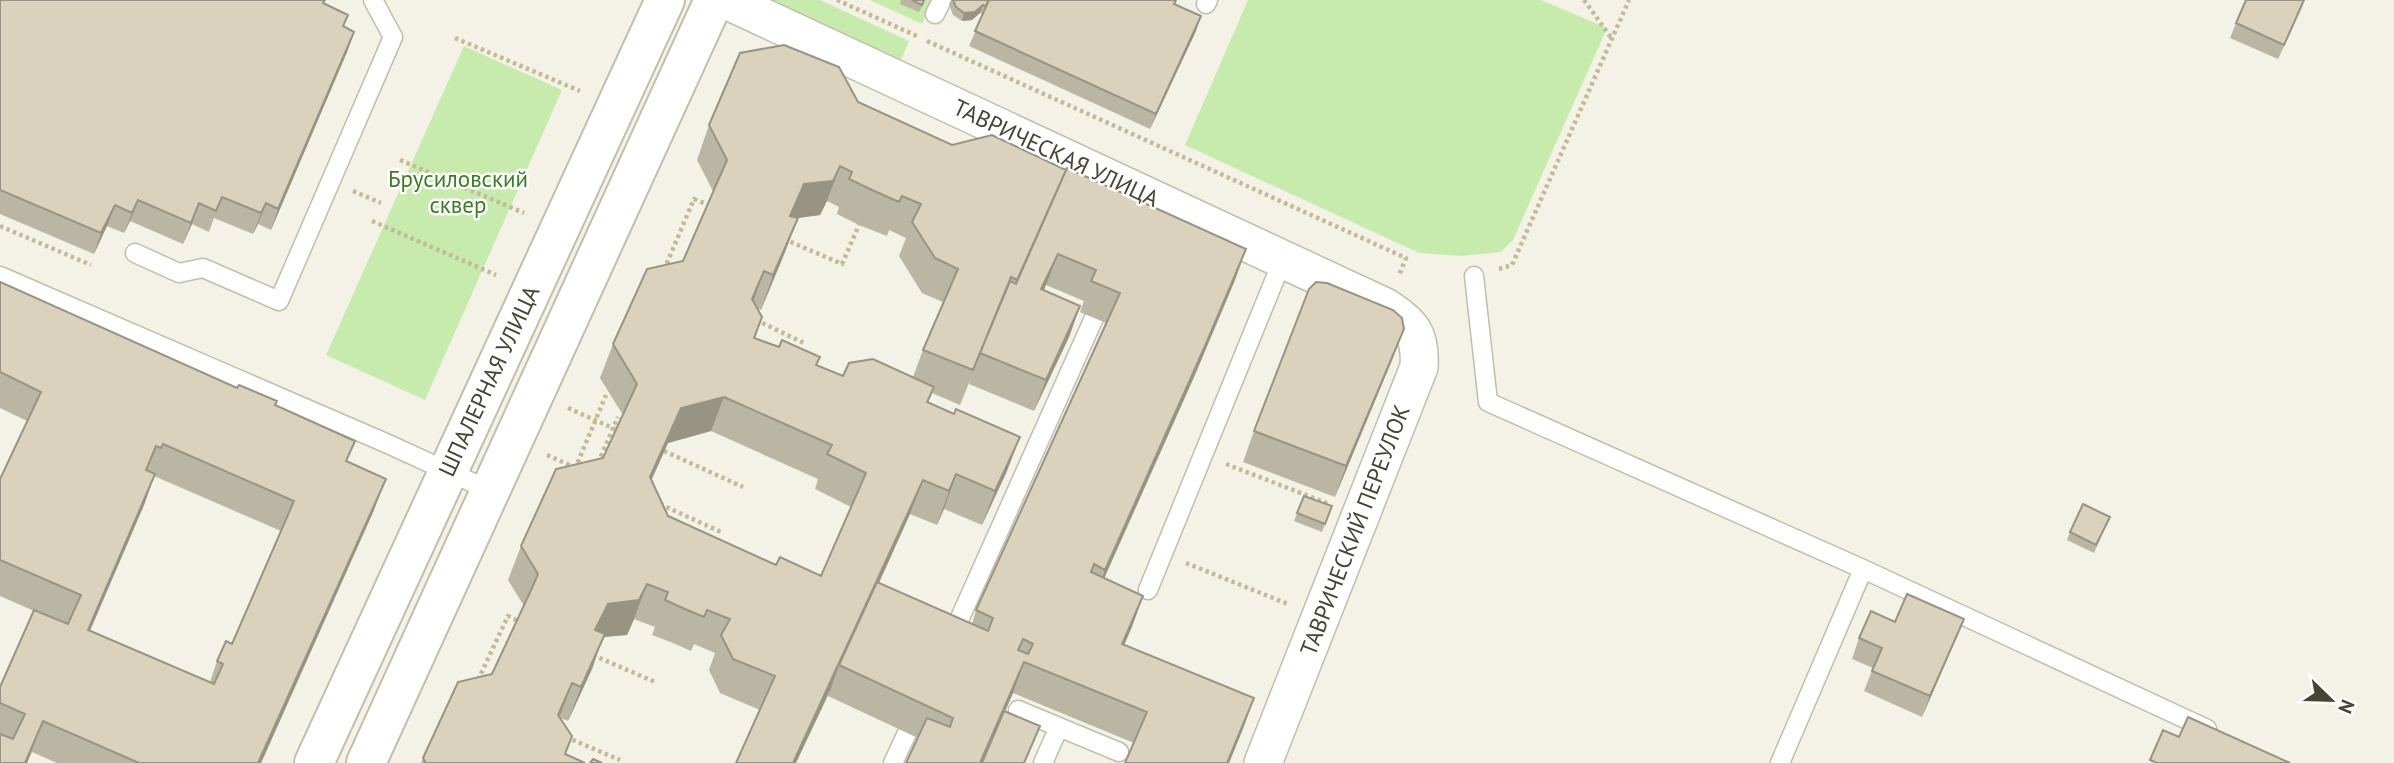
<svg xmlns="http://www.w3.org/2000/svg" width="2394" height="763" font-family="'PT Sans',sans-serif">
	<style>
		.green { fill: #c6ebac }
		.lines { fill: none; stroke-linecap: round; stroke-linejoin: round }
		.service-casing { stroke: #c3beab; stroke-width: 21 }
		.minor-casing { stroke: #c3beab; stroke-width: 40 }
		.tertiary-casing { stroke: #c3beab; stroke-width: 42 }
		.path { stroke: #c3ba98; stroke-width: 4.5; stroke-dasharray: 3.5 3.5; stroke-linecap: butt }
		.service { stroke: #fff; stroke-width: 18 }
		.minor { stroke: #fff; stroke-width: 37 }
		.tertiary { stroke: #fff; stroke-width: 38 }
		.wall { fill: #bbb5a3; fill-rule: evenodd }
		.shaded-wall { fill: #999384 }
		.building { fill: #dad2bd; stroke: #999384; stroke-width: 2; fill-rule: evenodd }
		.labels { text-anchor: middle; stroke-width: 5; stroke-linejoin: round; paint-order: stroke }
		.street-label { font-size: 23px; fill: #474335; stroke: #fff }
		.park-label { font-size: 23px; fill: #3a7e24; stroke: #fff }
	</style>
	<rect width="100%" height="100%" fill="#f4f2e6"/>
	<path class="green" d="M 772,0 L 820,0 L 909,41 L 899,65 L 769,6 Z
		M 870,0 L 933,0 L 922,24 Z
		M 1248,0 L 1541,0 L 1607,28 L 1513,240 L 1501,252 L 1462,256 L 1419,253 L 1185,145 Z
		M 464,46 L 562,90 L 425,400 L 326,355 Z"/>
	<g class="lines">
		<g class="service-casing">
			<path id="service" d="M 1206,4 L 1208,0
				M 935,14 L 942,0
				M 135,253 L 179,273 L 203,268 L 279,301 L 393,37 L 373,0
				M 0,276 L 388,444 L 491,491
				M 1474,276 L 1488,402 L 1863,569 L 2207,729
				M 1148,590 L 1283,259
				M 951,638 L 1094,318
				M 1018,710 L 1119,752
				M 893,763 L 907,733
				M 1043,763 L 1059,727
				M 1780,763 L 1863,569"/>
		</g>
		<g class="minor-casing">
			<path id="minor" d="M 726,0 L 1385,307 C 1412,325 1421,334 1419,367 L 1263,763"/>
		</g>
		<g class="tertiary-casing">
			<path id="tertiary" d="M 314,763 L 665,0
				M 366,763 L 714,0"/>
		</g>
		<path class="path" d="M 837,0 L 919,37
			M 1584,0 L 1612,39
			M 455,38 L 580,91
			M 927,41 L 1406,258 L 1399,275
			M 400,160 L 524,213
			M 353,191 L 381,203
			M 372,221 L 496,275
			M 0,226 L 91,265
			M 784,239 L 842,264 L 859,225
			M 1499,269 L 1512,265 L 1629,0
			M 664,270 L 694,199 L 709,205
			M 756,320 L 806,344
			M 568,408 L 615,429
			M 664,451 L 743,487
			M 547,455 L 574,467
			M 598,463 L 618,417
			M 1226,464 L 1329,504
			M 575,469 L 606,395
			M 660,504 L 723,533
			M 1186,563 L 1288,604
			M 593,655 L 655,682
			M 478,680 L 508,616 L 520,622
			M 566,737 L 620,760"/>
		<use href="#service" class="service"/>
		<use href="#minor" class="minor"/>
		<use href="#tertiary" class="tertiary"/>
	</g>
	<path class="wall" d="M 0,0 L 325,0 L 324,4 L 343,26 L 354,32 L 347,52 L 271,230 L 258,224 L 253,234 L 214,218 L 209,232 L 192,224 L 183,244 L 130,221 L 124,233 L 107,226 L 94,254 L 0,214 Z
		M 901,0 L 925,0 L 919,12 L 900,4 Z
		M 951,0 L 1176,4 L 1196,31 L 1150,129 L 969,46 L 983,14 L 980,13 L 972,20 L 962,21 L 953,15 L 949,4 Z
		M 2304,0 L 2278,59 L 2230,38 L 2236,23 Z
		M 858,102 L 952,145 L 1066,170 L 1246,249 L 1235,280 L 1194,377 L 1104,578 L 1143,596 L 1124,645 L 1254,698 L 1229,763 L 1125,763 L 1134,743 L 1013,693 L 1005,712 L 918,738 L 828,696 L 830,691 L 760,710 L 720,693 L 709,670 L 715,653 L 694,644 L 691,651 L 673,643 L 652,635 L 655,627 L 634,619 L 627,635 L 603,637 L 592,669 L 568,721 L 560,718 L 565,754 L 585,763 L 421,763 L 423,758 L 492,674 L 524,606 L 508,580 L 521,546 L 603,458 L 623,415 L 600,378 L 613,344 L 683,261 L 713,191 L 697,160 L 709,125 ZM 827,201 L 839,207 L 837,214 L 859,225 L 887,236 L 889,230 L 906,238 L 899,256 L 922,293 L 943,302 L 923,350 L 913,377 L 843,376 L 755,339 L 762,317 L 757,308 L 761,310 L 785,252 L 798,218 L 820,215 ZM 1046,285 L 1084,301 L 1080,312 L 1106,323 L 976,610 L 972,624 L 879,583 L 910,514 L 937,525 L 944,509 L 982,525 L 1007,471 L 928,403 L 932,393 L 960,405 L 971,378 L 969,384 L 1034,411 L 1069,337 L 1080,306 L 1044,291 ZM 711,431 L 818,479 L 815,489 L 851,507 L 821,576 L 776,565 L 668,516 L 651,481 L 668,443 Z
		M 0,282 L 276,405 L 347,462 L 374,510 L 261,763 L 57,763 L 32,752 L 27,763 L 0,763 L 0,687 L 34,611 L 0,596 L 0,479 L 27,421 L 0,408 ZM 154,476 L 281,531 L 232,644 L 217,661 L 210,682 L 90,630 L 144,505 Z
		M 1404,329 L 1392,360 L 1335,497 L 1243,462 L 1254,431 Z
		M 1304,496 L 1332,506 L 1322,532 L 1294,521 Z
		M 2110,517 L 2094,553 L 2067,540 L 2070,532 Z
		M 1964,619 L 1956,639 L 1922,717 L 1864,691 L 1873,668 L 1852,659 L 1859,638 L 1895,622 Z"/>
	<path class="shaded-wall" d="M 2304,0 L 2301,9 L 2278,59 L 2284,45 Z
		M 983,5 L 980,13 L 972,20 L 962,21 L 964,13 Z
		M 1201,16 L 1196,31 L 1150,129 L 1156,114 Z
		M 354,32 L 347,52 L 271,230 L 278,209 Z
		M 840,166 L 827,201 L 820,215 L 798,218 L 785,252 L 761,310 L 773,275 L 790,216 L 804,184 Z
		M 138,200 L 130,221 L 124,233 L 132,213 Z
		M 199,203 L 192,224 L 183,244 L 191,223 Z
		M 266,203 L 258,224 L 253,234 L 261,213 Z
		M 115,205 L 107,226 L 94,254 L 101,233 Z
		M 1246,249 L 1235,280 L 1194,377 L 1094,601 L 1105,570 Z
		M 1058,254 L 1046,285 L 1029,320 L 1041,289 Z
		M 764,271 L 752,305 L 752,299 Z
		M 1080,306 L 1069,337 L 1034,411 L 1046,380 Z
		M 1404,329 L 1392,360 L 1335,497 L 1346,466 Z
		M 724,397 L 711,431 L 668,443 L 637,512 L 650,477 L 681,408 Z
		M 1020,437 L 1007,471 L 982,525 L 995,491 Z
		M 155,474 L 144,505 L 77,661 L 88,630 Z
		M 956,474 L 944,509 L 937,525 L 949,491 Z
		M 386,479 L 374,510 L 261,763 L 258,763 Z
		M 923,480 L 910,514 L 841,666 L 839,665 L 830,691 L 796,763 L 793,763 Z
		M 647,584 L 634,619 L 627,635 L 603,637 L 592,669 L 568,721 L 581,687 L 595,630 L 608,604 Z
		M 1143,596 L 1132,627 L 1111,675 L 1122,644 Z
		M 1964,619 L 1956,639 L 1922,717 L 1930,696 Z
		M 1024,662 L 1013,693 L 982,763 L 980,763 Z
		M 572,683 L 559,718 L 558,715 Z
		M 1254,698 L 1243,729 L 1229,763 L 1227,763 Z
		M 43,721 L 27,763 L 25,763 Z"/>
	<path class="building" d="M 0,0 L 325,0 L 323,3 L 348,15 L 343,26 L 354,32 L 278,209 L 266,203 L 261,213 L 222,197 L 216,211 L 199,203 L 191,223 L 138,200 L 132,213 L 115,205 L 101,233 L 0,190 Z
		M 912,0 L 924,0 L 922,5 Z
		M 953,0 L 986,0 L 988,1 L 986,6 L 983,5 L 975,12 L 964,13 L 956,7 Z
		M 989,0 L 1176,0 L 1174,4 L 1201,16 L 1156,114 L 975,31 Z
		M 2246,0 L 2304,0 L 2284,45 L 2236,23 Z
		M 784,45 L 839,67 L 858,102 L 952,145 L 992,135 L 1066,170 L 1017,280 L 1011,277 L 973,370 L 923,350 L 958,269 L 935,258 L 912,222 L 921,204 L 902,196 L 899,202 L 872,190 L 849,179 L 852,172 L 840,166 L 833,181 L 804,184 L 790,216 L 798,218 L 773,275 L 764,271 L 752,299 L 762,317 L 754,338 L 779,347 L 782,340 L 820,357 L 816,365 L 843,376 L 849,363 L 873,359 L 934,387 L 927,402 L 954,414 L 956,409 L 1020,437 L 995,491 L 956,474 L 949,491 L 923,480 L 793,763 L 736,763 L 775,676 L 733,659 L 721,635 L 730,619 L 707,610 L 704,617 L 685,609 L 665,600 L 668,592 L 647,584 L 639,600 L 608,604 L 595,630 L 605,634 L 581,687 L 572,683 L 558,715 L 572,736 L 565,754 L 585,763 L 426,763 L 423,758 L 458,682 L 492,674 L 532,588 L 538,574 L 521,546 L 556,469 L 603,458 L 637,384 L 613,344 L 647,269 L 683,261 L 727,160 L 709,125 L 740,53 ZM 724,397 L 832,445 L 827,454 L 866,473 L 821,576 L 780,557 L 776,565 L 668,516 L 650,477 L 681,408 Z
		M 1067,168 L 1246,249 L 1205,346 L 1105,570 L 1094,564 L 1091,572 L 1143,596 L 1122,644 L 1254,698 L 1227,763 L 1125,763 L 1147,712 L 1024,662 L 980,763 L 906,763 L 927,718 L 950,727 L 953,718 L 839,665 L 877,582 L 988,631 L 993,618 L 976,610 L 1120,293 L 1091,281 L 1096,270 L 1058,254 L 1041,289 L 1080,306 L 1046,380 L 980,353 L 1010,281 L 1016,284 ZM 1023,639 L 1033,644 L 1028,654 L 1018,650 Z
		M 0,282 L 237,388 L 239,385 L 277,401 L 275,405 L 355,441 L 346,461 L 386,479 L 258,763 L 139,763 L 43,721 L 25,763 L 0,763 L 0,734 L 13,739 L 25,714 L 0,703 L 0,687 L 34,610 L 68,624 L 81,595 L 0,560 L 0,479 L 41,392 L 0,372 ZM 163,444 L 294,501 L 232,644 L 226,641 L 217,661 L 223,664 L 214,684 L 88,630 L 155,474 L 146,470 L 156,446 L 161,448 Z
		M 1316,282 L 1327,283 L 1393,310 L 1402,318 L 1404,329 L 1346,466 L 1254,431 L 1309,289 Z
		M 1304,496 L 1332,506 L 1325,524 L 1297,513 Z
		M 2083,504 L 2110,517 L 2096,545 L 2070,532 Z
		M 1907,594 L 1964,619 L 1930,696 L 1872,671 L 1882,648 L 1859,638 L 1871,611 L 1895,622 Z
		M 1004,711 L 1040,726 L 1024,763 L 982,763 Z
		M 2188,717 L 2290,763 L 2157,763 L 2150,760 L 2163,730 L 2179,737 Z
		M 593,759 L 602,763 L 590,763 Z"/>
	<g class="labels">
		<g class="street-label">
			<text transform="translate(1056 153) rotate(25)" y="8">ТАВРИЧЕСКАЯ УЛИЦА</text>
			<text transform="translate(489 381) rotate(-65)" y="8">ШПАЛЕРНАЯ УЛИЦА</text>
			<text transform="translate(1355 530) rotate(-69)" y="8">ТАВРИЧЕСКИЙ ПЕРЕУЛОК</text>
		</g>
		<g class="park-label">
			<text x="458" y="187">Брусиловский<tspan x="458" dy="26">сквер</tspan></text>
		</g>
	</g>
	<g transform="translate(2331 700) rotate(113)" stroke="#ffffff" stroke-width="5" paint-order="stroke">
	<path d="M0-5L12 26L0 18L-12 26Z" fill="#474335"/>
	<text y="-10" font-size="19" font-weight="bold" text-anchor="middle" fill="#474335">N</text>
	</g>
</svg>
